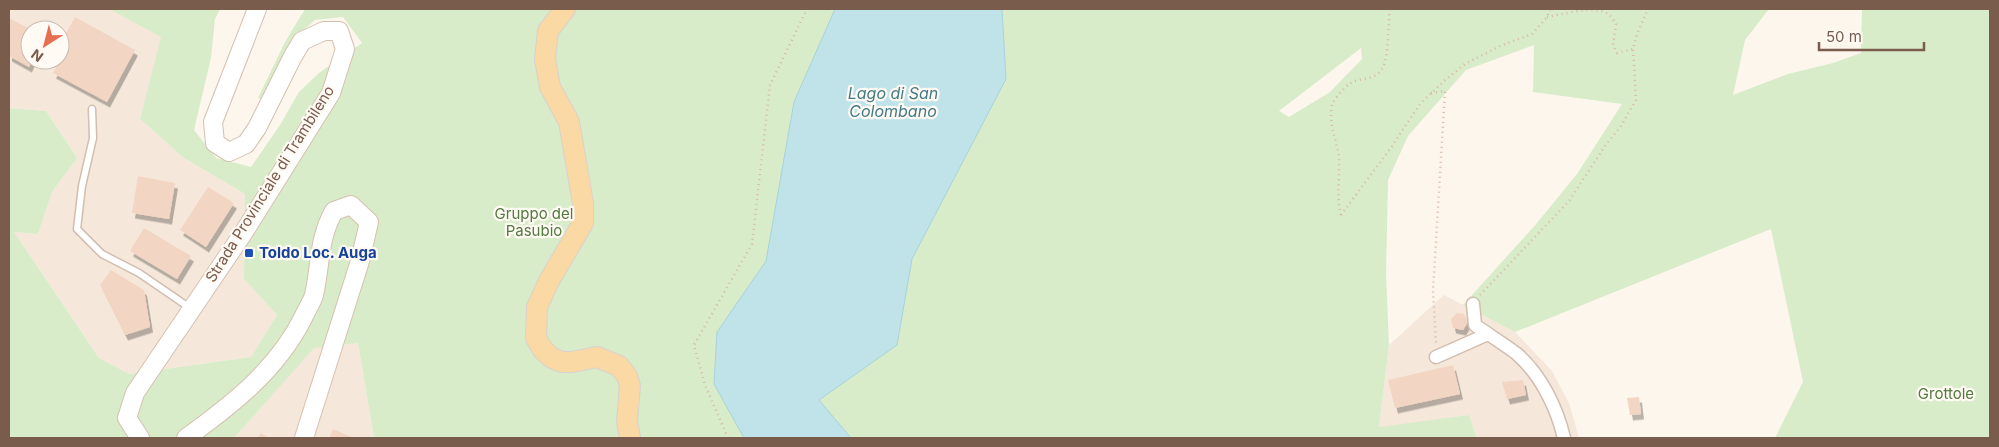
<svg xmlns="http://www.w3.org/2000/svg" width="1999" height="447" font-family="Inter,sans-serif">
	<style>
		.residential { fill: #f5e8da; fill-rule: evenodd }
		.green { fill: #d8ecc9; fill-rule: evenodd }
		.water { fill: #bfe3e8; stroke: #a5d3da }
		.building { fill: #f3d5c3; filter: url(#shadow) }
		.lines { fill: none; stroke-linecap: round; stroke-linejoin: round }
		.lane-casing { stroke: #d1beb0; stroke-width: 9 }
		.street-casing { stroke: #d1beb0; stroke-width: 15 }
		.secondary-casing { stroke: #d6c0b0; stroke-width: 20 }
		.primary-casing { stroke: #dad1cd; stroke-width: 22 }
		.path { stroke: #d9b8a5; stroke-width: 2.5; stroke-dasharray: 1 4; stroke-linecap: butt }
		.lane { stroke: #fff; stroke-width: 6 }
		.street { stroke: #fff; stroke-width: 12 }
		.secondary { stroke: #fff; stroke-width: 18 }
		.primary { stroke: #fbd9a5; stroke-width: 20 }
		.transit-dot { fill: #1a4fb4; stroke: #fffaf3; stroke-width: 2 }
		.labels { text-anchor: middle; stroke-width: 4.5; stroke-linejoin: round; paint-order: stroke }
		.street-label { font-size: 15px; fill: #7a5c4d; stroke: #fffaf3 }
		.park-label { font-size: 15px; fill: #537a41; stroke: #fffaf3 }
		.transit-label { font-size: 15px; font-weight: bold; fill: #164399; stroke: #fffaf3; text-anchor: start }
		.water-label { font-size: 16px; font-style: italic; fill: #437c86; stroke: #fffaf3 }
	</style>
	<defs>
		<filter id="shadow"><feDropShadow dx="3" dy="5.5" stdDeviation="0" flood-color="#0004"/></filter>
	</defs>
	<rect width="100%" height="100%" fill="#fdf6ec"/>
	<path class="residential" d="M 9,9 L 109,9 L 162,37 L 140,119 L 184,158 L 245,194 L 244,279 L 277,315 L 251,357 L 129,374 L 99,358 L 14,232 L 38,234 L 52,192 L 77,158 L 46,111 L 9,108 ZM 30,30 L 60,30 L 60,60 L 30,60 Z
		M 1444,295 L 1515,332 L 1552,371 L 1569,403 L 1579,438 L 1477,438 L 1469,415 L 1379,428 L 1389,345 Z
		M 358,343 L 374,438 L 234,438 L 314,347 Z"/>
	<path class="green" d="M 109,9 L 220,9 L 215,19 L 211,58 L 194,130 L 216,158 L 251,167 L 280,125 L 299,92 L 319,73 L 362,43 L 343,17 L 315,20 L 301,32 L 263,100 L 258,98 L 285,42 L 305,9 L 835,9 L 794,102 L 766,261 L 717,333 L 714,384 L 744,438 L 374,438 L 358,343 L 314,348 L 234,438 L 9,438 L 9,108 L 46,111 L 77,158 L 52,192 L 38,234 L 14,232 L 99,358 L 129,374 L 251,357 L 277,315 L 244,279 L 245,194 L 184,158 L 140,119 L 161,37 Z
		M 1002,9 L 1769,9 L 1745,40 L 1733,95 L 1788,74 L 1833,63 L 1861,53 L 1862,9 L 1990,9 L 1990,438 L 1775,438 L 1803,382 L 1771,229 L 1515,332 L 1463,305 L 1537,223 L 1577,174 L 1622,104 L 1533,92 L 1534,45 L 1466,70 L 1408,136 L 1388,180 L 1386,274 L 1389,345 L 1379,427 L 1469,415 L 1477,438 L 851,438 L 819,400 L 897,345 L 912,259 L 1006,79 ZM 1361,48 L 1362,59 L 1330,92 L 1289,117 L 1279,111 Z"/>
	<path class="water" d="M 835,9 L 1002,9 L 1006,79 L 912,259 L 897,345 L 819,400 L 851,438 L 744,438 L 714,384 L 717,332 L 766,261 L 794,102 Z"/>
	<path class="building" d="M 75,17 L 135,50 L 107,102 L 53,73 L 58,64 L 51,60 L 60,60 L 60,34 L 64,37 Z
		M 9,18 L 30,29 L 30,60 L 32,60 L 29,67 L 9,56 Z
		M 40,23 L 52,30 L 37,30 Z
		M 138,176 L 175,183 L 169,219 L 132,213 Z
		M 208,187 L 234,203 L 206,247 L 180,230 Z
		M 144,228 L 191,256 L 177,279 L 130,251 Z
		M 111,270 L 144,290 L 150,327 L 125,335 L 100,285 Z
		M 1457,313 L 1464,314 L 1468,322 L 1463,330 L 1453,328 L 1451,319 Z
		M 1453,365 L 1460,394 L 1395,408 L 1388,380 Z
		M 1523,380 L 1526,395 L 1507,399 L 1502,382 Z
		M 1639,397 L 1641,414 L 1630,415 L 1627,398 Z
		M 333,429 L 354,438 L 329,438 Z
		M 261,433 L 269,438 L 257,438 Z"/>
	<g class="lines">
		<g class="lane-casing">
			<path id="lane" d="M 92,109 L 93,138 L 82,186 L 77,229 L 102,254 L 139,273 L 190,308"/>
		</g>
		<g class="street-casing">
			<path id="street" d="M 1473,304 L 1475,325 C 1489,335 1504,344 1517,354 C 1541,375 1557,408 1564,438
				M 1436,357 L 1488,334"/>
		</g>
		<g class="secondary-casing">
			<path id="secondary" d="M 140,438 L 127,418 L 135,393 L 244,232 L 331,93 L 345,49 L 339,31 L 324,31 L 302,41 L 293,56 L 257,128 L 246,144 L 229,152 L 215,143 L 213,122 L 257,9
				M 186,438 C 233,404 278,369 304,316 C 307,309 312,302 314,295 C 321,265 318,239 334,211 L 351,205 L 369,222 L 360,261 L 304,438"/>
		</g>
		<g class="primary-casing">
			<path id="primary" d="M 565,9 L 548,31 L 545,59 L 550,87 L 569,122 L 583,203 L 583,223 L 549,281 L 537,307 L 536,338 L 543,350 L 552,358 L 562,362 L 572,362 L 597,357 L 619,366 L 627,376 L 630,386 L 627,421 L 630,438"/>
		</g>
		<path class="path" d="M 1547,17 C 1562,14 1595,5 1608,14 C 1611,16 1614,21 1616,24 L 1613,45 L 1617,53 L 1633,49
			M 1431,93 L 1445,91 L 1433,291 L 1436,343
			M 1341,215 L 1392,146 L 1420,104 L 1444,81 L 1465,64 L 1500,46 L 1532,34 L 1547,17 L 1550,9
			M 1341,215 C 1336,196 1340,177 1339,158 C 1337,139 1328,125 1332,105 C 1334,99 1344,88 1349,84 C 1359,77 1375,81 1382,69 C 1389,58 1388,24 1390,9
			M 1480,295 L 1569,201 L 1605,146 L 1621,126 L 1636,100 L 1633,49 L 1637,34 L 1648,9
			M 728,438 L 705,385 L 694,345 L 752,244 L 770,85 L 807,9"/>
		<use href="#lane" class="lane"/>
		<use href="#street" class="street"/>
		<use href="#secondary" class="secondary"/>
		<use href="#primary" class="primary"/>
	</g>
	<rect class="transit-dot" x="244" y="248" width="10" height="10" rx="2.5"/>
	<g class="labels">
		<g class="street-label">
			<text transform="translate(270 184) rotate(-58)" y="5">Strada Provinciale di Trambileno</text>
		</g>
		<g class="park-label">
			<text x="534" y="219">Gruppo del<tspan x="534" dy="17">Pasubio</tspan></text>
			<text x="1946" y="399">Grottole</text>
		</g>
		<g class="transit-label">
			<text x="259" y="258">Toldo Loc. Auga</text>
		</g>
		<g class="water-label">
			<text x="893" y="99">Lago di San<tspan x="893" dy="18">Colombano</tspan></text>
		</g>
	</g>
	<rect width="1999" height="447" fill="none" stroke="#7a5c4d" stroke-width="20"/>
	<g transform="translate(45 45) rotate(216)"><circle r="24" fill="#fffaf3" stroke="#cabbb1"/>
	<path d="M0-4L9 19L0 12L-9 19Z" fill="#e76f51"/>
	<text y="-8" font-size="14" font-weight="bold" text-anchor="middle" fill="#7a5c4d">N</text>
	</g>
	<path d="M1819 42v8h105v-8" fill="none" stroke="#7a5c4d" stroke-width="2.5"/>
	<text x="1826" y="42" font-size="15" fill="#7a5c4d" stroke="#fffaf3" stroke-width="4" paint-order="stroke">50 m</text>
</svg>
